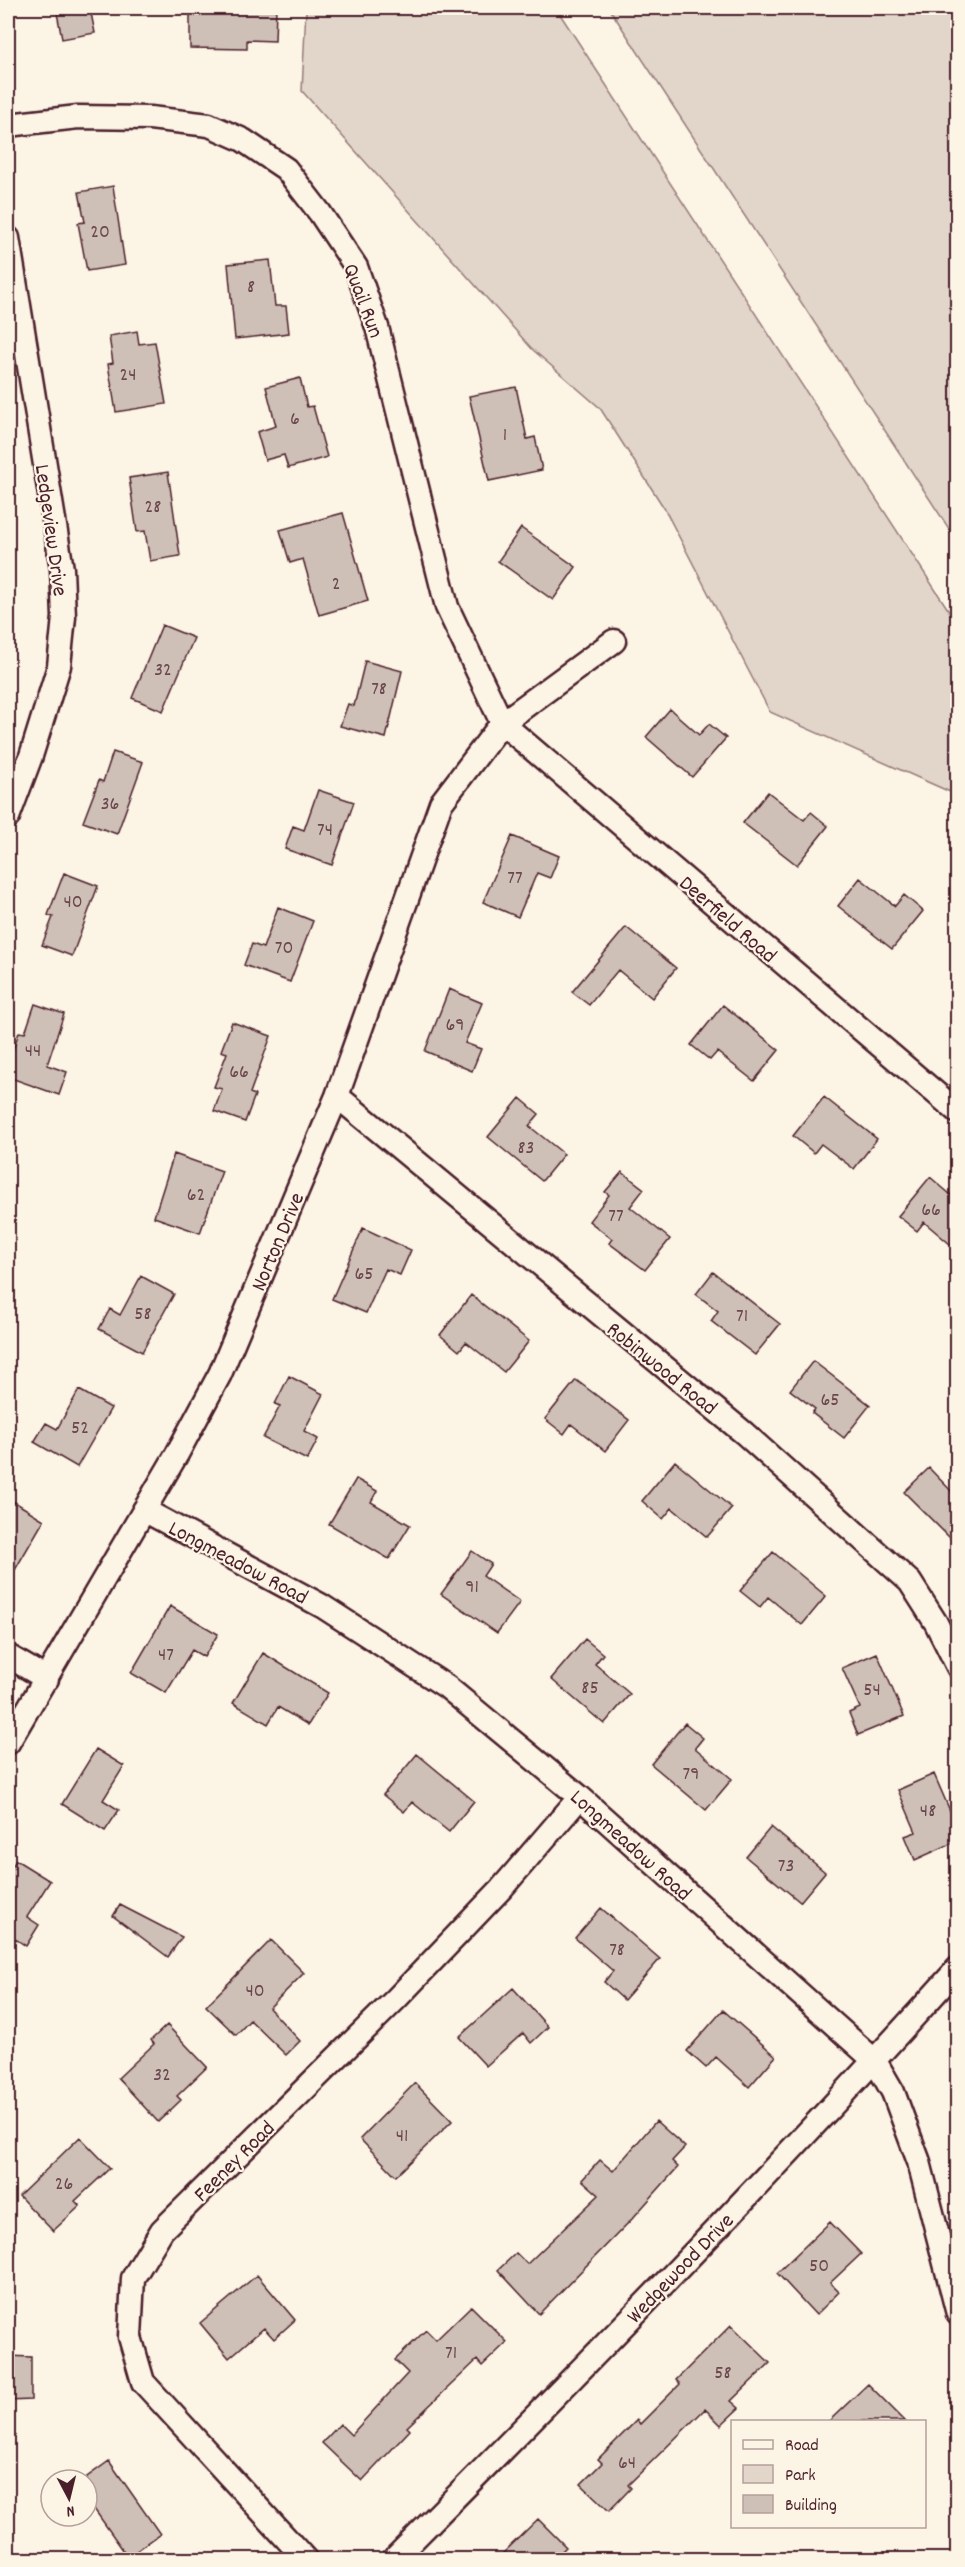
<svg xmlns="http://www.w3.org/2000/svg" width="965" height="2567" font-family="Dekko,sans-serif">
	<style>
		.green { fill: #e2d5ca; stroke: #967a7a; stroke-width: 1.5 }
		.building { fill: #cfc0b7; stroke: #4a1f2b; stroke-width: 1.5 }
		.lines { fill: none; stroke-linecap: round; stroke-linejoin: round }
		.street-casing { stroke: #4a1f2b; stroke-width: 27 }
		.street { stroke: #fcf5e5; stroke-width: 22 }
		.labels { text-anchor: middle; stroke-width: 4.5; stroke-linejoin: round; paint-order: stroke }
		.number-label { font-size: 20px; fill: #6b474e }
		.street-label { font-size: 22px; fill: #4a1f2b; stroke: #fcf5e5 }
	</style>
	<rect width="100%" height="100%" fill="#fcf5e5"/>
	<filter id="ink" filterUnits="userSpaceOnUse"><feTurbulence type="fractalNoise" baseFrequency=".0167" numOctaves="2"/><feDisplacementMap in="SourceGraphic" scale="12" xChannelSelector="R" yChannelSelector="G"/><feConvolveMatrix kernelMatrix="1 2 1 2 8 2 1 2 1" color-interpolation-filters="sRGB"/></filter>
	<g filter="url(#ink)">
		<path class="green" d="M 306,8 L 556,8 L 957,623 L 957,795 L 770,712 L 664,508 L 600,408 L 533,350 L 302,91 Z
			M 609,8 L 957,8 L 957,541 Z"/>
		<path class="building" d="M 56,8 L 90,8 L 95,33 L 62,39 Z
			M 190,8 L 276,8 L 275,41 L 247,40 L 247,49 L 190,48 Z
			M 113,186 L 125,265 L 87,271 L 78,223 L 85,222 L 79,192 Z
			M 270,260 L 275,306 L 286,306 L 289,333 L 235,339 L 228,264 Z
			M 137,331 L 139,344 L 155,342 L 166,404 L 116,412 L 108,364 L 113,363 L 109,336 Z
			M 300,378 L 307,407 L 313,406 L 327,457 L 288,468 L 284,455 L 265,460 L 257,432 L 276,426 L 266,387 Z
			M 516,387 L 527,439 L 535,437 L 542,470 L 489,481 L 469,396 Z
			M 168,472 L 180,556 L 150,561 L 145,531 L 137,532 L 129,478 Z
			M 343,513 L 368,601 L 319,615 L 303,559 L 290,563 L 280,530 Z
			M 521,528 L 576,567 L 553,600 L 498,561 Z
			M 162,625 L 194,638 L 163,711 L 132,698 Z
			M 365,661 L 402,671 L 386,738 L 340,726 L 348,704 L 354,706 Z
			M 670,709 L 699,735 L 709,724 L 726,738 L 692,777 L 646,737 Z
			M 113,752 L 143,762 L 117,834 L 83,822 L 99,780 L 103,782 Z
			M 318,790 L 354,802 L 332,865 L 285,849 L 293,826 L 304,830 Z
			M 768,792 L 804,820 L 811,812 L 828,826 L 797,865 L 743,823 Z
			M 512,836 L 559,856 L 550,878 L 537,873 L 518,917 L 483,902 Z
			M 64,873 L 98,886 L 72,956 L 42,945 L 53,917 L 48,915 Z
			M 860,878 L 895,906 L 904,895 L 923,911 L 892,949 L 838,906 Z
			M 278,907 L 313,921 L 290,982 L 244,965 L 252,944 L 263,948 Z
			M 626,927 L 676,968 L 652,998 L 618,970 L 589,1005 L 572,992 Z
			M 449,989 L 482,1003 L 465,1043 L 481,1049 L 472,1071 L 425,1051 Z
			M 35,1004 L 64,1014 L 47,1065 L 67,1072 L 59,1095 L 8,1077 L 8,1065 L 19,1032 L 25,1033 Z
			M 723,1005 L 779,1050 L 754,1081 L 717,1052 L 710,1060 L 691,1045 Z
			M 232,1022 L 271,1036 L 250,1093 L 255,1095 L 245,1122 L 214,1111 L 222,1089 L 214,1087 L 227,1053 L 221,1051 Z
			M 824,1097 L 877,1139 L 854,1169 L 821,1144 L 814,1153 L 793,1136 Z
			M 520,1098 L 539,1114 L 529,1126 L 564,1154 L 542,1181 L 488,1137 Z
			M 174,1154 L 222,1171 L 200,1233 L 154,1217 Z
			M 622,1172 L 644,1189 L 630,1207 L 670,1239 L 645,1270 L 609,1243 L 612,1239 L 589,1221 L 609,1195 L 605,1192 Z
			M 930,1177 L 957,1200 L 957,1250 L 924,1222 L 917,1231 L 898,1216 Z
			M 363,1228 L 411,1250 L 400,1275 L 386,1269 L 366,1313 L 332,1299 Z
			M 713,1272 L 780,1324 L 755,1355 L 711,1321 L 718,1311 L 696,1294 Z
			M 141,1276 L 174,1294 L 142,1352 L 99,1329 L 110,1309 L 120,1315 Z
			M 471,1295 L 529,1341 L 504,1372 L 466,1342 L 459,1351 L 440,1335 Z
			M 813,1361 L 870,1405 L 844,1438 L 812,1413 L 815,1409 L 790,1390 Z
			M 289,1376 L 323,1394 L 304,1431 L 318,1439 L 307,1460 L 263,1438 L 280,1406 L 275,1404 Z
			M 576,1380 L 629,1420 L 605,1451 L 571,1424 L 564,1434 L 545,1419 Z
			M 79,1390 L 111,1408 L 77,1467 L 34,1442 L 46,1423 L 57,1429 Z
			M 675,1461 L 732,1508 L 707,1537 L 672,1508 L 663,1519 L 642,1501 Z
			M 929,1468 L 957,1497 L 957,1545 L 904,1492 Z
			M 356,1479 L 377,1491 L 371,1502 L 410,1525 L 389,1559 L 329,1524 Z
			M 8,1498 L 44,1520 L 8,1582 Z
			M 472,1551 L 491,1564 L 483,1576 L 520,1602 L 497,1633 L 441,1594 Z
			M 773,1552 L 826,1596 L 802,1625 L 768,1597 L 760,1607 L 740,1591 Z
			M 170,1606 L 218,1634 L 204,1657 L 192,1650 L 166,1693 L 131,1673 Z
			M 585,1639 L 603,1654 L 595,1664 L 630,1694 L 604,1724 L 551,1679 Z
			M 263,1653 L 328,1693 L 308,1725 L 278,1707 L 268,1724 L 233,1703 Z
			M 877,1653 L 904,1716 L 858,1735 L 849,1713 L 860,1708 L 842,1668 Z
			M 685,1723 L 703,1738 L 695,1748 L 732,1779 L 706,1810 L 651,1764 Z
			M 96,1749 L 124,1766 L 103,1800 L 119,1810 L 105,1831 L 62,1804 Z
			M 417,1754 L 474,1801 L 449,1832 L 412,1802 L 404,1812 L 383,1795 Z
			M 934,1774 L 957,1827 L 957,1841 L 915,1860 L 905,1836 L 916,1832 L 898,1790 Z
			M 771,1827 L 825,1872 L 800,1902 L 746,1857 Z
			M 16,1860 L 50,1881 L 27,1917 L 39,1925 L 26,1946 L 14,1938 L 8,1948 L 8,1874 Z
			M 120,1905 L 182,1937 L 168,1957 L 113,1916 Z
			M 601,1908 L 660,1959 L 624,2000 L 604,1982 L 613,1971 L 575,1938 Z
			M 271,1940 L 304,1973 L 269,2008 L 300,2041 L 286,2055 L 250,2020 L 236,2035 L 206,2006 Z
			M 513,1988 L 548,2027 L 531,2043 L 523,2033 L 486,2066 L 459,2037 Z
			M 723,2010 L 776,2056 L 749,2087 L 716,2057 L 706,2068 L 687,2051 Z
			M 167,2025 L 207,2067 L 177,2096 L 181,2100 L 158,2122 L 118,2078 L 154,2044 L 151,2040 Z
			M 415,2083 L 452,2121 L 396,2176 L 360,2139 Z
			M 656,2121 L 685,2147 L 672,2161 L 678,2167 L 632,2219 L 539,2314 L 498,2270 L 516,2253 L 527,2264 L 599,2195 L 582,2180 L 600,2160 L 613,2171 Z
			M 80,2137 L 110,2168 L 75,2201 L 80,2206 L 53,2231 L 19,2196 Z
			M 830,2222 L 861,2254 L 830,2283 L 839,2292 L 816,2315 L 777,2273 Z
			M 257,2275 L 295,2320 L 274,2339 L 264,2328 L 229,2358 L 200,2323 Z
			M 471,2306 L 507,2342 L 482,2366 L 477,2360 L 407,2427 L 410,2430 L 362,2481 L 322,2443 L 340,2424 L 351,2435 L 408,2373 L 395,2360 L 426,2330 L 436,2340 Z
			M 731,2325 L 770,2363 L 731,2401 L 739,2408 L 721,2425 L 705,2409 L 628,2485 L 631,2488 L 609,2511 L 581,2484 L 602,2463 L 598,2459 L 637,2420 L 640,2424 L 680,2384 L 676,2380 Z
			M 8,2356 L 31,2357 L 31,2400 L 8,2401 Z
			M 868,2384 L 905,2421 L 829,2421 Z
			M 109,2461 L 160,2534 L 128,2557 L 87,2499 L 87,2477 Z
			M 538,2519 L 566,2547 L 554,2559 L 497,2559 Z"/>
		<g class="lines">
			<g class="street-casing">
				<path id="street" d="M 8,125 L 78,117 L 150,118 L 209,125 L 243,140 L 286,169 L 320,213 L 356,267 L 377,327 L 447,607 L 502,723 L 958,1112
					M 8,238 L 62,569 L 64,617 L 59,666 L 31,756 L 8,817
					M 337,1096 L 744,1433 L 910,1582 L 936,1623 L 958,1667
					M 144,1510 L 322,1606 L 447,1687 L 580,1797 L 875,2061 L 893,2092 L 919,2162 L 958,2314
					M 8,1656 L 47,1679
					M 8,1743 L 177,1454 L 220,1374 L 337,1096 L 441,803 L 502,723 L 614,641
					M 306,2560 L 143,2382 L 130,2337 L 133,2278 L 162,2230 L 396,1999 L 501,1889 L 580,1797
					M 393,2560 C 585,2367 776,2171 958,1968"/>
			</g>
			<use href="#street" class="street"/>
		</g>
	</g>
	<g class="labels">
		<g class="number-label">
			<text x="100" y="237">20</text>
			<text x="251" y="292">8</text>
			<text x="128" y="380">24</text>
			<text x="295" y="424">6</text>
			<text x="505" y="440">1</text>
			<text x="153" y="512">28</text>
			<text x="336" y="589">2</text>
			<text x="163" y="675">32</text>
			<text x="379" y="694">78</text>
			<text x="110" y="809">36</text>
			<text x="325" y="835">74</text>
			<text x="515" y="883">77</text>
			<text x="73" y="907">40</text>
			<text x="284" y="953">70</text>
			<text x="455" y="1030">69</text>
			<text x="33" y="1056">44</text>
			<text x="239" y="1077">66</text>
			<text x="526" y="1153">83</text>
			<text x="196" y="1200">62</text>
			<text x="931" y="1215">66</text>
			<text x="616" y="1221">77</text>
			<text x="364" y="1279">65</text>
			<text x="143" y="1319">58</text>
			<text x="742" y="1321">71</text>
			<text x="830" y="1405">65</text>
			<text x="80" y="1433">52</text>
			<text x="472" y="1592">91</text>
			<text x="166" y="1660">47</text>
			<text x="590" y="1693">85</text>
			<text x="872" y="1695">54</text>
			<text x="691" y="1779">79</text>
			<text x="928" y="1816">48</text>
			<text x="786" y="1871">73</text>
			<text x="617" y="1955">78</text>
			<text x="255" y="1996">40</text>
			<text x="162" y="2080">32</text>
			<text x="402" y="2141">41</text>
			<text x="64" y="2189">26</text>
			<text x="819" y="2271">50</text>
			<text x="451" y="2358">71</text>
			<text x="723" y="2378">58</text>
			<text x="627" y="2468">64</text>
		</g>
		<g class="street-label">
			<text transform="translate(365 300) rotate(69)" y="8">Quail Run</text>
			<text transform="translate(53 530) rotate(82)" y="8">Ledgeview Drive</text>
			<text transform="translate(729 918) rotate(41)" y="8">Deerfield Road</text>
			<text transform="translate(276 1241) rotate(-67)" y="8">Norton Drive</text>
			<text transform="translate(663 1367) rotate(39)" y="8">Robinwood Road</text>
			<text transform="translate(239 1561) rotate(28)" y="8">Longmeadow Road</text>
			<text transform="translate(632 1844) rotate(42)" y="8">Longmeadow Road</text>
			<text transform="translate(233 2160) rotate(-45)" y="8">Feeney Road</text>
			<text transform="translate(679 2267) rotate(-46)" y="8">Wedgewood Drive</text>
		</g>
	</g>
	<rect width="965" height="2567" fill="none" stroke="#fcf5e5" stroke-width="30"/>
	<rect x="15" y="15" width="935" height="2537" fill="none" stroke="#4a1f2b" stroke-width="2" filter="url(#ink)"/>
	<rect x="731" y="2420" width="195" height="108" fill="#fcf5e5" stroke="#b59f9b" stroke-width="1.5"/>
	<rect x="743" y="2440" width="30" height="9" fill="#fcf5e5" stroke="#b59f9b" stroke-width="1.5"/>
	<text x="785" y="2450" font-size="18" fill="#4a1f2b">Road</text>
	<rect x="743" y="2465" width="30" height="18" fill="#e2d5ca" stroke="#b59f9b" stroke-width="1.5"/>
	<text x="785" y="2480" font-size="18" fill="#4a1f2b">Park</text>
	<rect x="743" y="2495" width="30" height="18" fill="#cfc0b7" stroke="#b59f9b" stroke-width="1.5"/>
	<text x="785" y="2510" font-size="18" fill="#4a1f2b">Building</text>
	<g transform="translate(69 2498) rotate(173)"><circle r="28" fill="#fcf5e5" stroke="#b59f9b" stroke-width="1.5"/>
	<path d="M0-4.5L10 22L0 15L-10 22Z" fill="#4a1f2b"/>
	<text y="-9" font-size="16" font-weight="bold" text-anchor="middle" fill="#4a1f2b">N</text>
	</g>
</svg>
